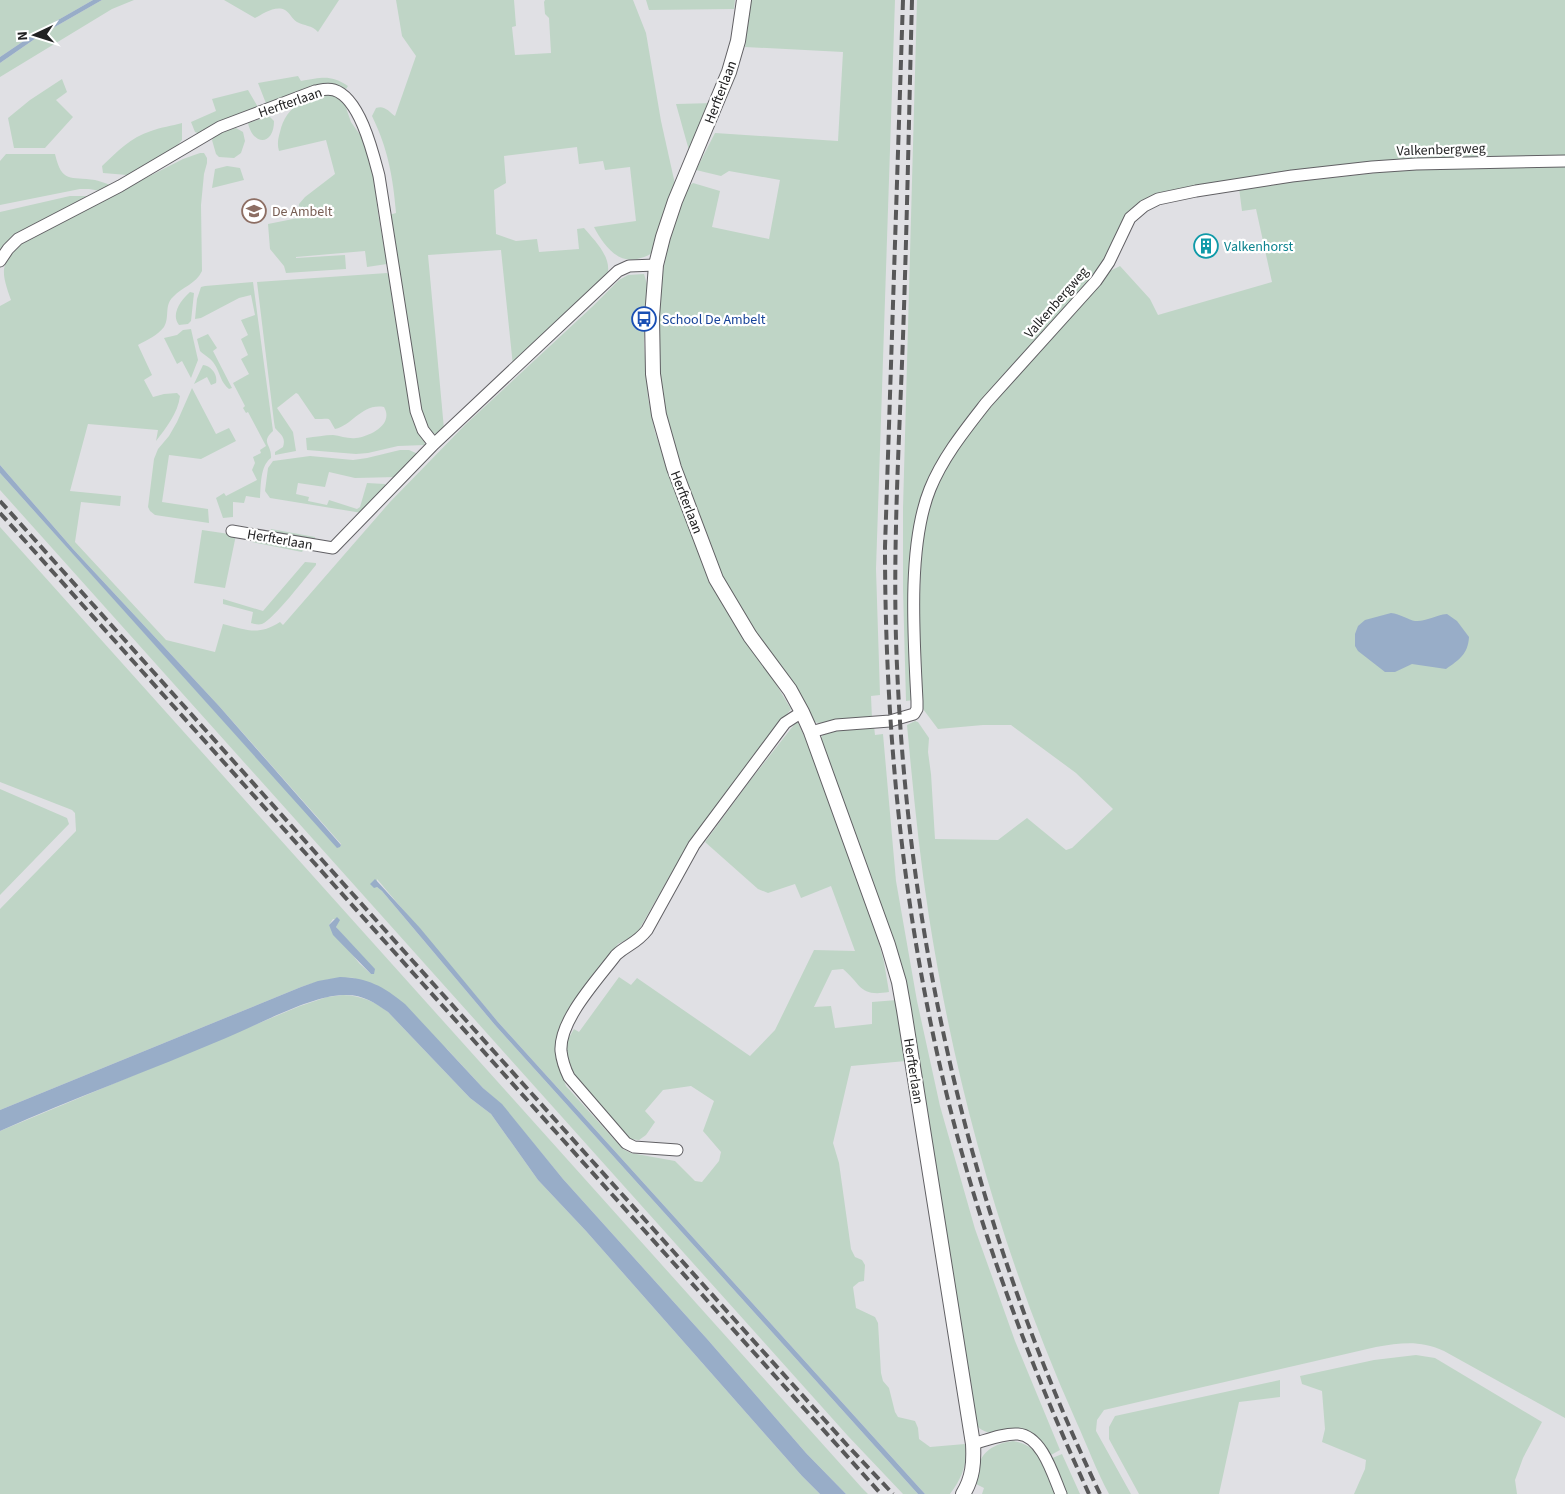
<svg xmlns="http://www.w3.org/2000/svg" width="1565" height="1494" font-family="'Source Sans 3',sans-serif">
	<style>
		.green { fill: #bfd5c6; fill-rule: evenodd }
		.water { fill: #98adc8 }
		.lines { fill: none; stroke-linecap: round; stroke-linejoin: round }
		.minor-casing { stroke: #616064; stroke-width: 13 }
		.tertiary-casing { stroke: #616064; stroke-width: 16 }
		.minor { stroke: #fff; stroke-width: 11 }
		.tertiary { stroke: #fff; stroke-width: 14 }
		.rail { stroke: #585859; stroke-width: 4; stroke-dasharray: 10 5; stroke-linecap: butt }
		.labels { text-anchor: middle; stroke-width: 4.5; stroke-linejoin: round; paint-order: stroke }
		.street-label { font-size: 14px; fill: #222223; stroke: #fff }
		.education-label { font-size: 14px; fill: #785e54; stroke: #fff; text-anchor: start }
		.culture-label { font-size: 14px; fill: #0d838f; stroke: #fff; text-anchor: start }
		.transit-label { font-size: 14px; fill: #164399; stroke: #fff; text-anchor: start }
	</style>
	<rect width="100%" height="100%" fill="#e0e0e4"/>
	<path class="green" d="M 0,0 L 93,0 L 37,32 L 0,57 Z
		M 102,0 L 134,0 L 112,9 L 0,77 L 0,63 L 39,36 Z
		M 224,0 L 339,0 L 318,32 C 312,25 304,26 297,22 C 292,19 290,13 285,10 C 275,5 263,14 255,18 Z
		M 396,0 L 514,0 L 516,26 L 512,27 L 515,55 L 551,53 L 549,18 L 545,14 L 544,2 L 545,0 L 633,0 L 646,33 L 661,121 L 675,184 L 654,250 C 650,256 644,257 637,259 C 617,264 602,243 594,227 L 636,221 L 630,167 L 605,170 L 603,161 L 579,164 L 577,147 L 504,156 L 506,183 L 494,190 L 496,234 L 516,241 L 537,239 L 539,252 L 579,249 L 577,229 L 584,228 C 595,241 613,258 607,276 L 513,366 L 501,250 L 428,255 L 444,429 L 436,434 L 431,433 L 423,422 L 389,215 L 396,213 C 393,177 388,149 372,116 L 376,108 C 385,105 389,112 395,116 L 416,56 L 402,36 Z
		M 646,0 L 735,0 L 734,9 L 649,10 Z
		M 751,0 L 895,0 L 876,569 L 880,695 L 871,696 L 872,719 L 819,723 L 814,722 L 812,719 L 720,577 L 677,457 L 662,402 L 657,360 L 659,293 L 670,235 L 689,186 L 693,183 L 720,191 L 712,227 L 769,239 L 780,180 L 729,171 L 721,176 L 696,170 L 715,133 L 838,141 L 843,52 L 745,47 Z
		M 917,0 L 1565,0 L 1565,159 L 1417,162 L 1143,203 L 1099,271 L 1018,362 L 923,499 L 914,700 L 906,701 L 903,590 L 903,508 Z
		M 298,76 L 301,81 C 322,78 329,74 348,86 L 346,89 L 334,84 L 267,106 L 258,83 Z
		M 62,79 L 67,92 L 56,100 L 73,117 L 45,148 L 14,148 L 8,118 L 30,100 Z
		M 248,90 L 259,109 L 200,134 L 195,132 L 191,122 L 216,111 L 212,99 Z
		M 332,94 L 344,102 L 351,122 L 363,139 L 372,166 L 378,213 L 387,264 L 367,267 L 365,251 L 296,257 L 296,258 L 345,255 L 346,269 L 286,273 L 284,266 L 270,249 L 268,224 L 298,218 L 299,204 L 305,197 L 335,174 L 326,140 L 279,151 C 277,144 278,139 280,132 C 286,105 307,96 332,94 Z
		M 714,103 L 690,154 L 676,104 Z
		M 269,116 L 274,121 C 274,146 253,146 248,123 Z
		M 182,123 L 182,140 L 173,150 L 127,175 L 103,173 L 102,166 C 117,152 131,137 151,131 C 161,127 172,126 182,123 Z
		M 236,128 L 243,132 L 245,141 L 241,153 L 234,158 L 219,157 L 216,154 L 212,140 C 216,132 227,129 236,128 Z
		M 200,153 L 204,153 L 207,158 L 207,163 L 204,174 L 201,205 L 202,271 C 196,284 182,287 173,297 C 164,305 170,317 164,327 C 158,335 147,340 138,345 L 152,375 L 144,380 L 153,397 L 164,394 L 177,393 L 180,396 C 178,413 166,428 156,441 L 158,430 L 88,424 L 70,491 L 121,496 L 120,506 L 81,502 L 75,542 L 166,640 L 215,652 L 223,624 C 247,630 258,636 280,622 L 283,625 L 390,502 L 465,425 L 593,306 L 619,280 L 628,275 L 644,274 L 647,284 L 644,343 L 648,398 L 655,432 L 672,483 L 714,589 L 761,659 L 791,709 L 703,824 L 672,872 L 636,935 L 618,944 L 574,1002 L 558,1064 L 566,1086 L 623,1149 L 631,1153 L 675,1161 L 695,1181 L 702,1182 L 719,1161 L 721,1152 L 703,1131 L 714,1101 L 691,1086 L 663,1090 L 645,1111 L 655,1122 L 646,1135 L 639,1140 L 629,1139 L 571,1073 L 566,1055 L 567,1041 L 574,1029 L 579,1032 L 619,977 L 631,985 L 637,978 L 750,1056 L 775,1030 L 814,950 L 855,951 L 831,886 L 801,898 L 795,884 L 768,893 L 758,889 L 705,842 L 749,782 L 797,721 L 809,746 L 871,913 L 884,962 L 889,992 C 859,997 862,985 843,969 L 832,970 L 814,1007 L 831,1006 L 835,1028 L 872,1024 L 872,1002 L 897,1000 L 906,1061 L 851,1066 L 833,1143 L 839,1163 L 851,1249 L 855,1257 L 862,1260 L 865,1265 L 864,1281 L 859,1282 L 853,1287 L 856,1308 L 875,1317 L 878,1323 L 881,1373 L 883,1381 L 889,1388 L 895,1412 L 898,1417 L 915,1421 L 918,1428 L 919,1439 L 930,1447 L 965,1444 C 968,1464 962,1478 950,1494 L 925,1494 L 498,1022 L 377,879 L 377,887 L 382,891 L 495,1025 L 918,1494 L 903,1494 L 848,1436 L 0,490 L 0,473 L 337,847 L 340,847 L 341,844 L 219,706 L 73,549 L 0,465 L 0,306 L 11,300 C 0,269 0,264 24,240 L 183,159 Z
		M 6,154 L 55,154 C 62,184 70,176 95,180 C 100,181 105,183 110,185 L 101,191 L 89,189 L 80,189 L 0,205 L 0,161 Z
		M 227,166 L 240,168 L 244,180 L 212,188 L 215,169 Z
		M 1565,166 L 1565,1418 L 1444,1351 C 1419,1340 1402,1343 1376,1347 L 1104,1410 L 1097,1420 L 1096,1431 L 1131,1494 L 1109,1494 C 1096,1470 1087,1445 1076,1421 C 1004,1260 956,1090 929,917 C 919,853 913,789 907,725 L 915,721 L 918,722 L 929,738 L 928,752 L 931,774 L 935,839 L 998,840 L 1027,818 L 1066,850 L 1072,848 L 1113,809 L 1076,773 L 1011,725 L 983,725 L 938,729 L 923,709 L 919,647 L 921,548 L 926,514 L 933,493 L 958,446 L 979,420 L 1110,271 L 1120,266 L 1150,299 L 1158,315 L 1272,282 L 1256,209 L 1242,211 L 1239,188 L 1421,168 Z
		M 70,196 L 86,196 L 87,199 L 0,254 L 0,212 Z
		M 387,273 L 389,275 L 413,421 C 416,429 425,437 425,445 L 398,446 L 368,453 L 356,454 L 307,450 L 306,438 C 315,437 325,435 333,435 C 341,436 348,439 356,438 C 371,436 394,424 384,407 C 362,403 353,425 335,429 C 327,416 333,419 315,419 L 298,394 L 296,393 L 277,408 L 293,432 L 296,451 L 275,455 L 275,452 L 283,447 C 286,437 281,435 275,428 L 274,422 L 257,282 Z
		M 253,282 L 273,431 C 260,443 272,444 271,458 C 260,466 261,485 260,498 L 246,496 L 244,503 L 233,502 L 233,517 L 223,518 L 216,498 L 224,493 L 226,496 L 257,480 L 252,470 L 255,463 L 253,457 L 261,453 L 260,450 L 266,446 L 248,412 L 246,413 L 243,408 L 245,406 L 233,383 L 249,374 L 241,359 L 248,355 L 241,339 L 248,335 L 241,320 L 255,315 L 251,295 L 239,298 L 201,318 L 195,319 L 197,299 L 201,287 L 205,286 Z
		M 190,292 L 194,293 L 191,321 L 188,324 L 179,325 C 170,314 182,299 190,292 Z
		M 191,329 L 198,360 L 191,378 L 182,361 L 177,364 L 164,338 L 177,335 L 183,330 Z
		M 208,334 L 217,348 L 213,351 L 232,388 L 229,389 C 221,383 220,373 215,365 C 211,358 205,356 200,351 L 197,339 Z
		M 203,365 C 211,366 218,374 216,383 L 211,385 L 207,377 L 194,384 Z
		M 192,388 L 216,434 L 229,428 L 236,441 L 201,459 L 169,455 L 162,502 L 208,509 L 209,523 L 155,515 L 150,511 L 148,507 L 154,459 L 158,449 L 169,436 L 177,422 Z
		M 400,450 L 409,450 L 418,454 L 397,477 L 355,478 L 329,472 L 325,487 L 298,483 L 296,494 L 309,497 L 308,501 L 327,505 L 329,500 L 357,509 L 360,507 L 367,483 L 385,484 L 386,487 L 362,513 L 270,498 L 265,491 L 268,468 L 273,461 L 310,456 L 353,460 L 367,458 Z
		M 0,527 L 862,1488 L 868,1494 L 846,1494 L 806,1453 L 708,1340 L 563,1179 L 502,1105 L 483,1088 L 447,1049 L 354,978 C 335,977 319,981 301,987 L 0,1110 L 0,909 L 76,831 L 75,813 L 72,810 L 0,782 ZM 333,919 L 339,920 L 336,927 L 374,974 L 371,974 L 359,963 L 329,925 Z
		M 271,529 L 315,537 L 316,542 L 269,534 Z
		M 202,530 L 236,535 L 225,588 L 194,583 Z
		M 253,538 L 303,547 L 304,549 L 302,552 L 252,542 Z
		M 305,562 L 316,563 L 316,565 C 306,577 274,619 262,624 C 258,625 255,624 251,623 L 253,612 L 223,604 L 223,599 L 263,611 Z
		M 874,726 L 875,735 L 883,734 L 896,881 L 917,1001 L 940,1106 L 975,1229 L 1015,1341 L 1060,1450 L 1049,1456 C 1024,1404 999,1448 977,1426 L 909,1012 L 820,740 L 822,736 L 828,731 Z
		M 0,789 L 67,818 L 69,824 L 0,895 Z
		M 343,995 C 362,996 374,1001 388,1012 L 470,1098 L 491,1114 L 538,1180 L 586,1231 L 802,1476 L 820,1494 L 0,1494 L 0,1131 L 300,1006 L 327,997 Z
		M 1416,1355 L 1435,1358 L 1542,1422 L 1523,1458 L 1515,1480 L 1517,1494 L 1354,1494 L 1365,1469 L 1366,1460 L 1322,1442 L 1325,1429 L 1322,1391 L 1302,1384 L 1300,1376 L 1374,1360 Z
		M 1280,1380 L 1280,1397 L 1239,1402 L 1219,1494 L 1139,1494 L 1109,1439 L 1109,1427 L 1115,1416 Z
		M 1013,1441 C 1024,1443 1032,1447 1039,1457 L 1056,1494 L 982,1494 L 984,1488 L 976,1484 C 978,1478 978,1471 979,1465 C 983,1449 998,1443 1013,1441 Z
		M 1062,1454 L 1080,1494 L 1066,1494 L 1050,1459 Z"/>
	<path class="water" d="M 93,0 L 102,0 L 39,36 L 0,63 L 0,57 L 37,32 Z
		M 0,465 L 73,549 L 219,706 L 341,845 L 340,847 L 337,848 L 0,473 Z
		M 1391,613 C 1400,614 1409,620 1415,621 C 1426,622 1435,615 1447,614 L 1457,621 L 1469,637 C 1468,654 1459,660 1446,669 L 1412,664 L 1395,672 L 1385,672 L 1358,651 L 1355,646 L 1355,634 L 1358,626 L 1365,620 Z
		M 375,879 L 420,928 L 498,1022 L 925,1494 L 918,1494 L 495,1025 L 382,891 L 377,887 L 374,888 L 370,884 Z
		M 337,917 L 340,920 L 336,927 L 375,969 L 374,974 L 371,974 L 333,935 L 329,925 Z
		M 340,977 C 368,978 383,986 405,1004 L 483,1088 L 502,1104 L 563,1179 L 708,1340 L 806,1453 L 846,1494 L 820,1494 L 802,1476 L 586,1231 L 538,1180 L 491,1114 L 470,1098 L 388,1012 C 374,1002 362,994 343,995 C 310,996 258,1025 226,1038 C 151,1070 74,1098 0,1131 L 0,1110 L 301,987 L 318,981 Z"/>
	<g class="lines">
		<g class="minor-casing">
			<path id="minor" d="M 0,261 L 8,249 L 18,239 L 120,186 L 220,127 L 315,91 C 321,90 327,88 334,90 C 360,98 373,153 379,176 L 416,411 L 423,430 L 434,444
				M 232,531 L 333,548 L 434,444 L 618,271 L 629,266 L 656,265
				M 811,732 L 836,725 L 890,721 L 914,714 L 917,709 L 917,701 C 914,640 907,546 930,489 C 943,457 965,430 986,403 L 1096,281 L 1109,262 L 1130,218 L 1144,206 L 1158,199 L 1196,191 L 1292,176 L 1372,167 L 1416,164 L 1565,161
				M 677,1150 L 634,1147 L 626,1143 L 569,1077 C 565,1069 562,1060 561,1051 C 559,1020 598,979 616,955 C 628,944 636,944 647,930 L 694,845 L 785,723 L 802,712
				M 973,1444 C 987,1440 1003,1433 1018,1434 C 1042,1436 1053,1475 1061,1494"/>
		</g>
		<g class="tertiary-casing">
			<path id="tertiary" d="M 744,0 L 738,41 L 729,72 L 675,201 L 663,237 L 656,265 L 652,317 L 653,374 L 659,415 L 674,468 L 716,579 L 750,636 L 790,690 L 802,712 L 811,732 L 888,945 L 899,982 L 904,1010 L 973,1444 C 974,1462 973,1478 963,1494"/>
		</g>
		<use href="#minor" class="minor"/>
		<use href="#tertiary" class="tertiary"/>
		<path class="rail" d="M 903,0 L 885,547 C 885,755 908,963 965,1164 C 997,1277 1040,1387 1089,1494
			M 912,0 C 909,112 907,225 903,337 C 899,447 892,557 897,666 C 909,954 976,1234 1100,1494
			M 0,501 L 847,1445 L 893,1494
			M 0,513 L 881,1494"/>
	</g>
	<defs>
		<g id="school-ring" transform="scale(1.25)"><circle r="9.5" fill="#fff" stroke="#8d6e63" stroke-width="1.5"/><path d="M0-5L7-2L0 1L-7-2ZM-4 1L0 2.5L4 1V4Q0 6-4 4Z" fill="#8d6e63"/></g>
		<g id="building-ring" transform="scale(1.25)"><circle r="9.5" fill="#fff" stroke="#0f9aa8" stroke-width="1.5"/><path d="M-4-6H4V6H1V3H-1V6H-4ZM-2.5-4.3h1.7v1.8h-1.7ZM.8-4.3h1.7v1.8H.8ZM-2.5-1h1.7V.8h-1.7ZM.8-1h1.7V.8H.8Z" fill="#0f9aa8"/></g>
		<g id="bus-ring" transform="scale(1.25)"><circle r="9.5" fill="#fff" stroke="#1a4fb4" stroke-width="1.5"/><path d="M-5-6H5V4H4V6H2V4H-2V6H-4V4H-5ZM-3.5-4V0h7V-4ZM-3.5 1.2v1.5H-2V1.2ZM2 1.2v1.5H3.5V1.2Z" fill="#1a4fb4"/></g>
	</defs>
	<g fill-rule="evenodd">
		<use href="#school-ring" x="254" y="211"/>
		<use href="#building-ring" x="1206" y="246"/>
		<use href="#bus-ring" x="644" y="319"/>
	</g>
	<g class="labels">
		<g class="street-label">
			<text transform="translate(720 92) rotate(-69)" y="5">Herfterlaan</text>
			<text transform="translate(290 102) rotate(-19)" y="5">Herfterlaan</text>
			<text transform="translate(1441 149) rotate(-2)" y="5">Valkenbergweg</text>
			<text transform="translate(1056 302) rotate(-49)" y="5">Valkenbergweg</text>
			<text transform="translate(687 502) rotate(69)" y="5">Herfterlaan</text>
			<text transform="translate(280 539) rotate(10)" y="5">Herfterlaan</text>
			<text transform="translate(914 1071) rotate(81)" y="5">Herfterlaan</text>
		</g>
		<g class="education-label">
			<text x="272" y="216">De Ambelt</text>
		</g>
		<g class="culture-label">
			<text x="1224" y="251">Valkenhorst</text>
		</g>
		<g class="transit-label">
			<text x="662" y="324">School De Ambelt</text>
		</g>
	</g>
	<g transform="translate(35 35) rotate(266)" stroke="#ffffff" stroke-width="4" paint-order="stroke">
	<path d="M0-4L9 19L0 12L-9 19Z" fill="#222223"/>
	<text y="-8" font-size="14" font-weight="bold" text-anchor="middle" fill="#222223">N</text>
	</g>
</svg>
